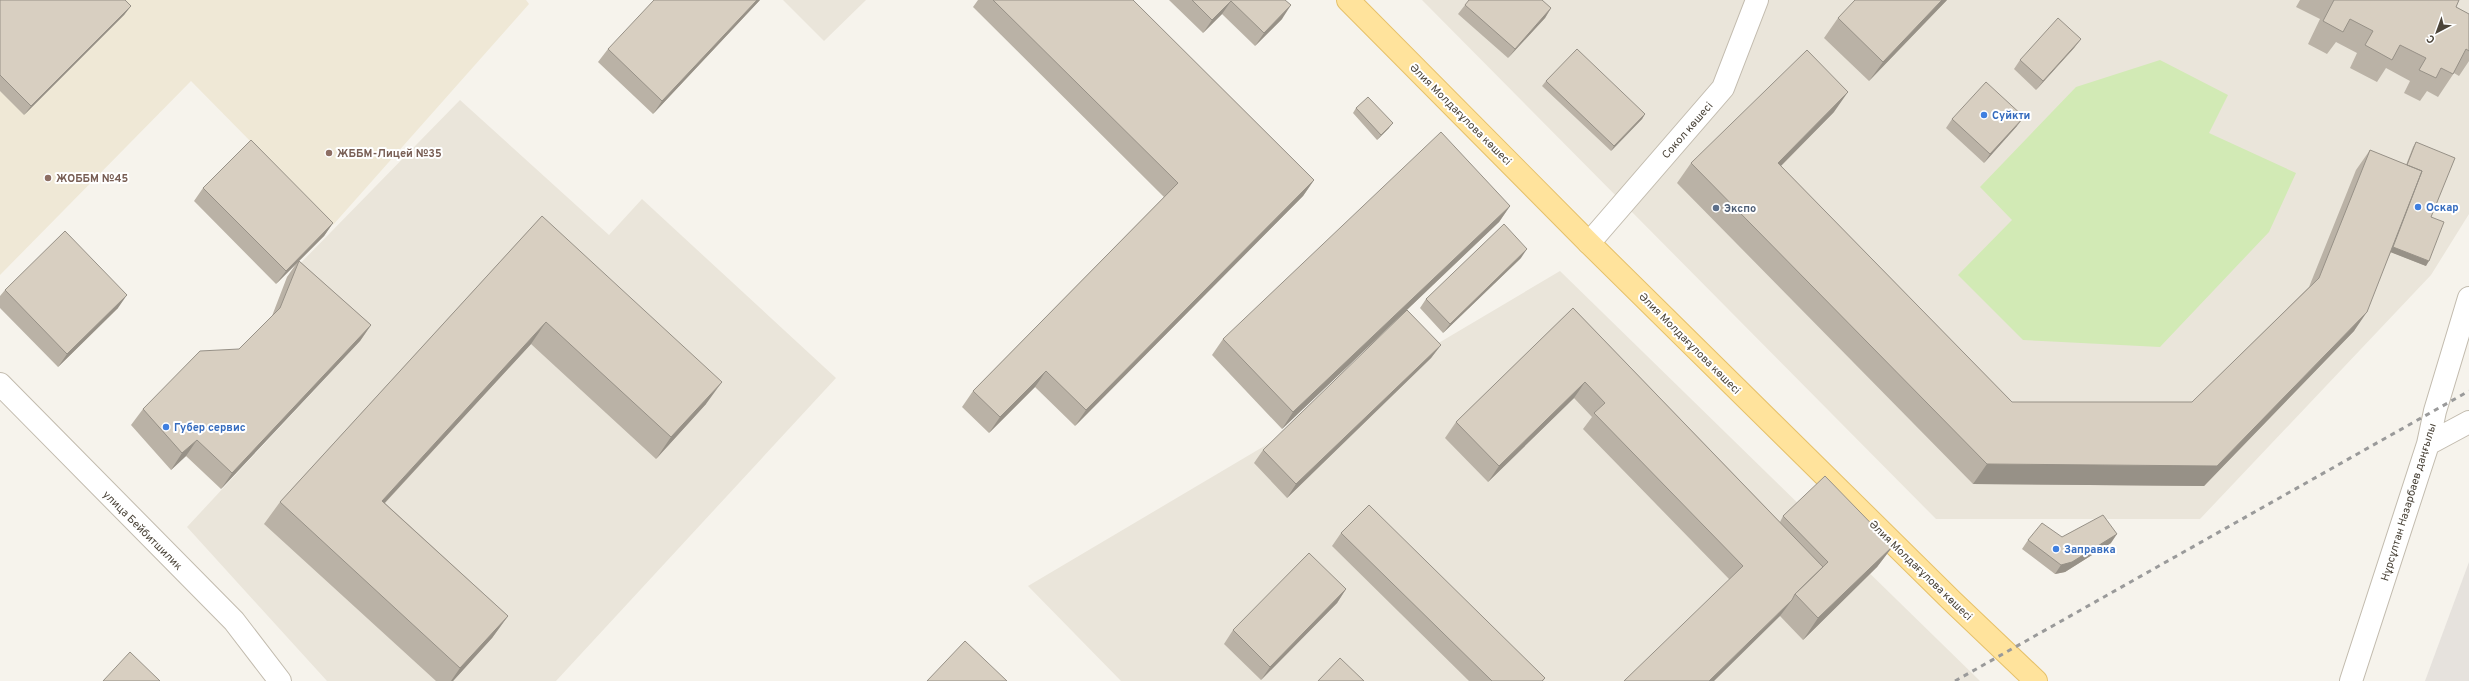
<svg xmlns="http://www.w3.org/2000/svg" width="2469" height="681" font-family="Overpass,sans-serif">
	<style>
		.residential { fill: #eae5da }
		.industrial { fill: #e6e2dd }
		.education { fill: #efe8d6 }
		.green { fill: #d2eab5 }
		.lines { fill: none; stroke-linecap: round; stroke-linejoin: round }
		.minor-casing { stroke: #c2bbae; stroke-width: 24 }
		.major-casing { stroke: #e6c16a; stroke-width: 24 }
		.minor { stroke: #fff; stroke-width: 22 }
		.major { stroke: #ffe39c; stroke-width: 22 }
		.rail { stroke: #9a9a9a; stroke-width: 3; stroke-dasharray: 5 5; stroke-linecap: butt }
		.wall { fill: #bab2a6 }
		.shaded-wall { fill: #979187 }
		.building { fill: #d8cfc1; stroke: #979187 }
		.shop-dot { fill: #3f7fe0; stroke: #fff; stroke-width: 1.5 }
		.education-dot { fill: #8d6e63; stroke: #fff; stroke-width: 1.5 }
		.service-dot { fill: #5c6f8a; stroke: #fff; stroke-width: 1.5 }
		.labels { text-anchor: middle; stroke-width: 4; stroke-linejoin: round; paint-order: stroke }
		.street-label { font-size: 11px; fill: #4b4439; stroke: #fff }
		.shop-label { font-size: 11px; font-weight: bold; fill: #366cbe; stroke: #fff; text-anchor: start }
		.education-label { font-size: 11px; font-weight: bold; fill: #785e54; stroke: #fff; text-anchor: start }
		.service-label { font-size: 11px; font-weight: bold; fill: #4e5e75; stroke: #fff; text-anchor: start }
	</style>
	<rect width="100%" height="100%" fill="#f6f3ec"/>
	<path class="residential" d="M 783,0 L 866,0 L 824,41 Z
		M 1422,0 L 2469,0 L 2469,214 L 2431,275 L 2200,519 L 1936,519 Z
		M 460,100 L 609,235 L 642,199 L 836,378 L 556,681 L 327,681 L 187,527 L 360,341 L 287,277 Z
		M 1560,271 L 1980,681 L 1121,681 L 1028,586 Z"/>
	<path class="industrial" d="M 2469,562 L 2469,681 L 2425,681 Z"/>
	<path class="education" d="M 0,0 L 526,0 L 529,4 L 333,225 L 191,81 L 0,275 Z"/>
	<path class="green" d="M 2160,60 L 2228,95 L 2209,133 L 2296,173 L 2269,232 L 2160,347 L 2023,340 L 1958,275 L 2012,220 L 1980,187 L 2076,87 Z"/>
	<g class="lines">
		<g class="minor-casing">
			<path id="minor" d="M 1589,243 L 1723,88 L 1757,0
				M 0,384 L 234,621 L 280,681
				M 2428,444 L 2469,422
				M 2351,681 L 2428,444 L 2435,411 L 2469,298"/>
		</g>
		<g class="major-casing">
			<path id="major" d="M 1348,0 L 1589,243 L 1952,601 L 2036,681"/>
		</g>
		<use href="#minor" class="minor"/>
		<use href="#major" class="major"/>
		<path class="rail" d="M 1955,681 L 2469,391"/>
	</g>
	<path class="wall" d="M 0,0 L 131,6 L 124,15 L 24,115 L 0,91 Z
		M 760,0 L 653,114 L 598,62 L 608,49 Z
		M 978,0 L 1133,0 L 1314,180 L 1303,196 L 1075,426 L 1035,387 L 989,433 L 962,407 L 973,391 L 1164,197 L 973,7 Z
		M 1169,0 L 1285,0 L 1282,19 L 1255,46 L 1222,14 L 1203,33 Z
		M 1947,0 L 1869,81 L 1824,38 L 1838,18 Z
		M 2300,0 L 2459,0 L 2456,7 L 2469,14 L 2469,61 L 2459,76 L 2454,73 L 2438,97 L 2427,91 L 2420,101 L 2404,93 L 2410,81 L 2386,68 L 2377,82 L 2350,68 L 2357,53 L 2336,42 L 2327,54 L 2308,44 L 2320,19 L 2296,7 Z
		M 1465,5 L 1551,8 L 1545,18 L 1508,58 L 1458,14 Z
		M 2081,39 L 2074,48 L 2036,90 L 2014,69 L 2020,60 Z
		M 1546,81 L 1645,114 L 1642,119 L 1611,151 L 1542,86 Z
		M 1356,108 L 1389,128 L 1377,140 L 1353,113 Z
		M 1834,112 L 1781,166 L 2012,402 L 2192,402 L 2309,287 L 2356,170 L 2370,150 L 2406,165 L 2413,147 L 2416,142 L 2431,217 L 2426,266 L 2391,252 L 2354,331 L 2204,486 L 1973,484 L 1677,183 L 1691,163 Z
		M 1952,119 L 2017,126 L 1984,163 L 1946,128 Z
		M 203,188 L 333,223 L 324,236 L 299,261 L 371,325 L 360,341 L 221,489 L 186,456 L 171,470 L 131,425 L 143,409 L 239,349 L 272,316 L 287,277 L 296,264 L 276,284 L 194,201 Z
		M 1510,206 L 1499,222 L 1282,429 L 1212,355 L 1223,339 Z
		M 542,216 L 706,404 L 656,459 L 531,344 L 385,503 L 508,616 L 492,638 L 453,681 L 436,681 L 264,524 L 280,502 Z
		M 1521,258 L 1443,333 L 1420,308 L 1426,299 Z
		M 5,290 L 118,308 L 58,367 L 0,308 L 0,296 Z
		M 1573,308 L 1780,522 L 1783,516 L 1893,546 L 1877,567 L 1803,640 L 1780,616 L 1729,579 L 1583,429 L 1592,417 L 1574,398 L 1488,482 L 1445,438 L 1456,422 Z
		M 1441,345 L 1431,358 L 1287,498 L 1254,463 L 1263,450 Z
		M 1341,533 L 1545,678 L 1543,681 L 1469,681 L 1332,546 Z
		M 2062,537 L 2111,543 L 2065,572 L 2055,574 L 2022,549 L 2028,540 Z
		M 1346,589 L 1337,603 L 1261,680 L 1224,644 L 1233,630 Z"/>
	<path class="shaded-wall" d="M 757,0 L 760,0 L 653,114 L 662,101 Z
		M 1942,0 L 1947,0 L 1869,81 L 1883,62 Z
		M 1231,1 L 1222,14 L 1203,33 L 1212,20 Z
		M 1291,5 L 1282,19 L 1255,46 L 1264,33 Z
		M 131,6 L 124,15 L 24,115 L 31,106 Z
		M 1551,8 L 1545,18 L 1508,58 L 1515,49 Z
		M 2081,39 L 2074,48 L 2036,90 L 2043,81 Z
		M 1848,92 L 1834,112 L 1764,183 L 1778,163 Z
		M 1645,114 L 1642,119 L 1611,151 L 1614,146 Z
		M 2024,117 L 2017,126 L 1984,163 L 1990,154 Z
		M 1393,123 L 1389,128 L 1377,140 L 1381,135 Z
		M 1314,180 L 1303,196 L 1075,426 L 1086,410 Z
		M 1510,206 L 1499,222 L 1282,429 L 1293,412 Z
		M 333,223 L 324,236 L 298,262 L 299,261 L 276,284 L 286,271 Z
		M 2388,245 L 2429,261 L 2426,266 L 2385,250 Z
		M 1527,249 L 1521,258 L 1443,333 L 1450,324 Z
		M 127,295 L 118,308 L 58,367 L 67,354 Z
		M 2367,312 L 2354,331 L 2204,486 L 1973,484 L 1987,464 L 2217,466 Z
		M 546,322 L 531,344 L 367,522 L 382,501 Z
		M 371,325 L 360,341 L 221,489 L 232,473 Z
		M 1441,345 L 1431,358 L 1287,498 L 1296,484 Z
		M 1046,371 L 1035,387 L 989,433 L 1000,417 Z
		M 722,382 L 706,404 L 656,459 L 671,437 Z
		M 1585,382 L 1574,398 L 1488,482 L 1499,466 Z
		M 197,440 L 186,456 L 171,470 L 182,453 Z
		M 2117,534 L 2111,543 L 2065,572 L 2055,574 L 2061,565 Z
		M 1893,546 L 1877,567 L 1803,640 L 1818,618 Z
		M 1346,589 L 1337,603 L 1261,680 L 1270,667 Z
		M 1792,600 L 1780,616 L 1714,681 L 1709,681 Z
		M 508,616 L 492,638 L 453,681 L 451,681 L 460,668 Z"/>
	<path class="building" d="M 0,0 L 125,0 L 131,6 L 31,106 L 0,75 Z
		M 654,0 L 757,0 L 662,101 L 608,49 Z
		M 993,0 L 1133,0 L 1314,180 L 1086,410 L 1046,371 L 1000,417 L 973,391 L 1178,183 Z
		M 1192,0 L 1285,0 L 1291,5 L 1264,33 L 1231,1 L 1212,20 Z
		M 1469,0 L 1542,0 L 1551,8 L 1515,49 L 1465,5 Z
		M 1855,0 L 1942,0 L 1883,62 L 1838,18 Z
		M 2334,0 L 2459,0 L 2456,7 L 2469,14 L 2469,51 L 2466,49 L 2453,74 L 2441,68 L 2436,78 L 2419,70 L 2426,58 L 2400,45 L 2392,60 L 2365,45 L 2373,31 L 2350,19 L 2343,32 L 2323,21 Z
		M 2058,18 L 2081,39 L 2043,81 L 2020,60 Z
		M 1577,49 L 1645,114 L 1614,146 L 1546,81 Z
		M 1807,50 L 1848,92 L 1778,163 L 2012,402 L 2192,402 L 2319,278 L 2370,150 L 2422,171 L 2367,312 L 2217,466 L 1987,464 L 1691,163 Z
		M 1986,82 L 2024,117 L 1990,154 L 1952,119 Z
		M 1368,97 L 1393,123 L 1381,135 L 1356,108 Z
		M 1441,132 L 1510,206 L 1293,412 L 1223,339 Z
		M 251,140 L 333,223 L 286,271 L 203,188 Z
		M 2416,142 L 2455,158 L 2431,217 L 2444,222 L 2429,261 L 2393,247 L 2422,171 L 2407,165 Z
		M 542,216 L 722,382 L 671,437 L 546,322 L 382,501 L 508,616 L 460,668 L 280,502 Z
		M 1504,224 L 1527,249 L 1450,324 L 1426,299 Z
		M 65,231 L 127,295 L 67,354 L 5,290 Z
		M 299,261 L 371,325 L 232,473 L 197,440 L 182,453 L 143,409 L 200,351 L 239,349 L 280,308 Z
		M 1573,308 L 1823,567 L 1795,594 L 1792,600 L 1709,681 L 1624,681 L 1743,566 L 1594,413 L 1605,403 L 1585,382 L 1499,466 L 1456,422 Z
		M 1407,310 L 1441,345 L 1296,484 L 1263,450 Z
		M 1825,476 L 1893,546 L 1818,618 L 1795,594 L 1828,562 L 1783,516 Z
		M 1369,505 L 1545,678 L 1542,681 L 1492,681 L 1341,533 Z
		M 2103,515 L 2117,534 L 2072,562 L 2061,565 L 2028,540 L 2042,523 L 2062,537 Z
		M 1309,553 L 1346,589 L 1270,667 L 1233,630 Z
		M 965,641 L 1007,681 L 927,681 Z
		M 130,652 L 160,681 L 103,681 Z
		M 1340,658 L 1364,681 L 1318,681 Z"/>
	<g class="shop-dot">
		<circle cx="1984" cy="115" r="4"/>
		<circle cx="2418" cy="207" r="4"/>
		<circle cx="166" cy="427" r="4"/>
		<circle cx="2056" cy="549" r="4"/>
	</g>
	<g class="education-dot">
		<circle cx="329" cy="153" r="4"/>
		<circle cx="48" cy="178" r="4"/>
	</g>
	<circle class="service-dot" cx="1716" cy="208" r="4"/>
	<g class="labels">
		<g class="street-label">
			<text transform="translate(1461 114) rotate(45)" y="4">Әлия Молдағұлова көшесі</text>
			<text transform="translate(1687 130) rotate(-49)" y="4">Сокол көшесі</text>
			<text transform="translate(1690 343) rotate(45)" y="4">Әлия Молдағұлова көшесі</text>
			<text transform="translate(2408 502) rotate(-73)" y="4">Нұрсұлтан Назарбаев даңғылы</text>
			<text transform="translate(143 530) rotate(45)" y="4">улица Бейбитшилик</text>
			<text transform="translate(1921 570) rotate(44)" y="4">Әлия Молдағұлова көшесі</text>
		</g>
		<g class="shop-label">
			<text x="1992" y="119">Суйкти</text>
			<text x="2426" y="211">Оскар</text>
			<text x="174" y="431">Губер сервис</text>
			<text x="2064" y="553">Заправка</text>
		</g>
		<g class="education-label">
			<text x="337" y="157">ЖББМ-Лицей №35</text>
			<text x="56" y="182">ЖОББМ №45</text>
		</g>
		<g class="service-label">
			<text x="1724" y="212">Экспо</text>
		</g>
	</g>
	<g transform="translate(2437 32) rotate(221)" stroke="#ffffff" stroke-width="3" paint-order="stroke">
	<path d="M0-3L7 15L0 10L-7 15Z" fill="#4b4439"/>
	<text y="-6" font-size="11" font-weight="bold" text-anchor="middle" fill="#4b4439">С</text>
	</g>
</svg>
